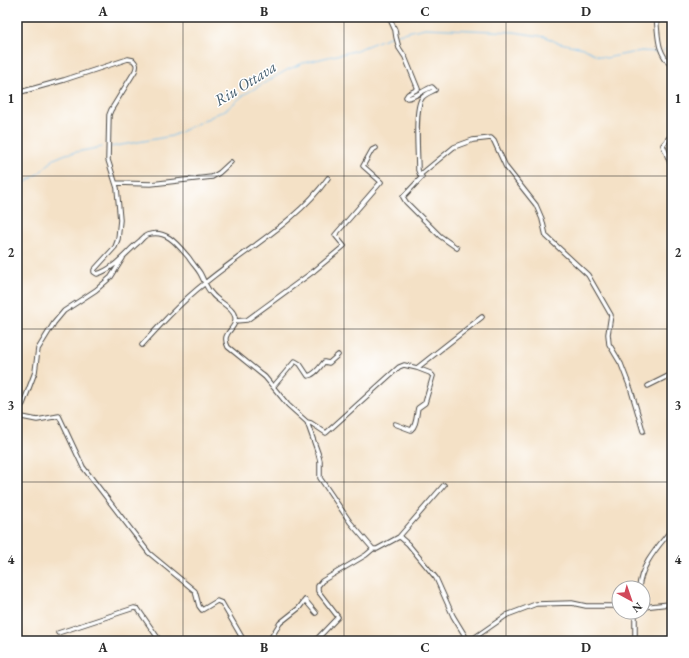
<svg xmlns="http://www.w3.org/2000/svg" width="689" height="658" font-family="'EB Garamond',serif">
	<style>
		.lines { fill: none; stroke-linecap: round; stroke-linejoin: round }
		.stream { stroke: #74bded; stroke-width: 1 }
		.street-casing { stroke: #494642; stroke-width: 5.5 }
		.street { stroke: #fff; stroke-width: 3.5 }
		.grid { fill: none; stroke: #2b2b2b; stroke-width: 1; stroke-opacity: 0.55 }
		.labels { text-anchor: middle; stroke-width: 3; stroke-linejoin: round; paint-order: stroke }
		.water-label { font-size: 16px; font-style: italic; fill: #455e6f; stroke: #fff }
		.neatline { fill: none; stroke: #2b2b2b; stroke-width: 1.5 }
		.grid-label { font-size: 13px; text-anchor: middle; font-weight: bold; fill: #2b2b2b }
	</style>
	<rect width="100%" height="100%" fill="#fff"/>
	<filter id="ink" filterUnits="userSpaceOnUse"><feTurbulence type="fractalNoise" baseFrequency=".025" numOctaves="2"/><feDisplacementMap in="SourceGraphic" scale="8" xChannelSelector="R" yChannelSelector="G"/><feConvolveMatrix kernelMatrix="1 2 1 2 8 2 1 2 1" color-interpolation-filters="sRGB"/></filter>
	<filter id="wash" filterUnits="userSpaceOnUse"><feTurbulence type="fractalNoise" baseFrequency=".012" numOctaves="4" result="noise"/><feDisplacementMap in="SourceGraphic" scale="16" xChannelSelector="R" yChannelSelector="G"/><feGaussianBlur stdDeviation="0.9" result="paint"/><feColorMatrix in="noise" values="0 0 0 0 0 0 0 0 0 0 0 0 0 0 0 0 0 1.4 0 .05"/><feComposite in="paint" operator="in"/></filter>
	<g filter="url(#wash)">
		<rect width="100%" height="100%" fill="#f4e1c6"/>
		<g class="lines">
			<path class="stream" d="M 398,34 L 425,28 L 514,32 L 546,37 L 556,42 L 583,48 L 598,56 L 606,58 L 641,51 L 659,52
				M 663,51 L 670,46 L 669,38 L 672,30
				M 110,147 L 172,136 L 227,109 L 245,94 L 287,70 L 303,63 L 354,51 L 392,36
				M 17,188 L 38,174 L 54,159 L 66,154 L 102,147"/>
		</g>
	</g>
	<g filter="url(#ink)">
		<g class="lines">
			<g class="street-casing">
				<path id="street" d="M 389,17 L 395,30 L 396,37 L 399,48 L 405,57 L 418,89 L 408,94 L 406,97 L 407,98 C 415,98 423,90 432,87 L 435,90 C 431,92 425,94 422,98 C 414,109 418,155 418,170 L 420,175 L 454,147 L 473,140 L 491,138 L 494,141 L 506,167 L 536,205 L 542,219 L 546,236 L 588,275 L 611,315 L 608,334 L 609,344 L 621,364 L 631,390 L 643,431
					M 656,17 C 659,40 656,49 672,67
					M 17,93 L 64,80 L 128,59 L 133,60 C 137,64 137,66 135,71 L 111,110 L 109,115 L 108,160 L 117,188 L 120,220 L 118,239 L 115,247 L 94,270 L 94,272 L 97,274 C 115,269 126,252 140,241 C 142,239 144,236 147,235 C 166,228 178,245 189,258 C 192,263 197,268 200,273 C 204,280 206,288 212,294 C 218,302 233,307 235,317 C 237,331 220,331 228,347 L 265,377 L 288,405 L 307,422 L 318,453 L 320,461 L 320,478 L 350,522 L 373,549 L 377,549 L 399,537 L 401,538 L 408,544 L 436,578 L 453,616 L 467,639 L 474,638 L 507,615 L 536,604 L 572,603 L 586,606 L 619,606
					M 672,134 L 663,145 L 672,168
					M 420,175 L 422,177 L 403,197 L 406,202 L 440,236 L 457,248
					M 116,183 L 151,184 L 212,177 L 219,173 L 231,162
					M 235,321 L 247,320 L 314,271 L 344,246 L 335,235 L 381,182 L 363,166 L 372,150 L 376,148
					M 142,345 C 162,323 182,301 205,283 C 246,249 297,222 328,178
					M 648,386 L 672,374
					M 273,387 L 295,361 L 300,364 L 308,376 C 315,375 320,367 324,362 L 329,363 L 338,355
					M 17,410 L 23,404 L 35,372 L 38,349 L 54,323 L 64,311 L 96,290 L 111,277 L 123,258
					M 17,416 L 37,420 L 59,416 L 83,467 L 149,553 L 195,591 L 199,606 L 202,610 L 217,601 L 222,603 L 244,641
					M 307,422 L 311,423 L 326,433 L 399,367 L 404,365 L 417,368 L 482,317
					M 395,424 L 411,430 C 417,425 416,416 418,408 L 425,403 L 433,376 L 430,373 L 417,368
					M 399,537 L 444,485
					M 639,588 C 641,564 658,547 672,529
					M 643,607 L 669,604 L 672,606
					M 17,627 L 20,641
					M 58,633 L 134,608 L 138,609 L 160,641
					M 269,641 L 280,623 L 299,608 L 305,600 L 316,613
					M 315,641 L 338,617 L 318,591 L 318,586 L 322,581 L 366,555 L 373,549
					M 635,641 L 635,612"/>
			</g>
			<use href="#street" class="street"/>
		</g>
	</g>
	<path class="grid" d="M 183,17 L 183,641M 344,17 L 344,641M 506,17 L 506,641M 17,176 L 672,176M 17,329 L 672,329M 17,482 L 672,482"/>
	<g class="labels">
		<g class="water-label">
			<text transform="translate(245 83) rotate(-32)" y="6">Riu Ottava</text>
		</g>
	</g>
	<rect width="689" height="658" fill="none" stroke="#fff" stroke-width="44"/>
	<g transform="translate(631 600) rotate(140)"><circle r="19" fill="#ffffff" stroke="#aaaaaa"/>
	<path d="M0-3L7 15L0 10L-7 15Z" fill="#d1495b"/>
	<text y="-6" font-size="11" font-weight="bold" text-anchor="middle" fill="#2b2b2b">N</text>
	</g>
	<rect x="22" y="22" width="645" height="614" class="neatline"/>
	<g class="grid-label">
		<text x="103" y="16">A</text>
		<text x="264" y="16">B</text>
		<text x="425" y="16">C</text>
		<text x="586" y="16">D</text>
		<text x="11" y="103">1</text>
		<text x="678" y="103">1</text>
		<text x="11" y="257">2</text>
		<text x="678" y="257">2</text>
		<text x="11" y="410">3</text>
		<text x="678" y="410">3</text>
		<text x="11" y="564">4</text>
		<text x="678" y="564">4</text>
		<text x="103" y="652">A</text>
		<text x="264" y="652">B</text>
		<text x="425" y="652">C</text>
		<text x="586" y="652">D</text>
	</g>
</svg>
